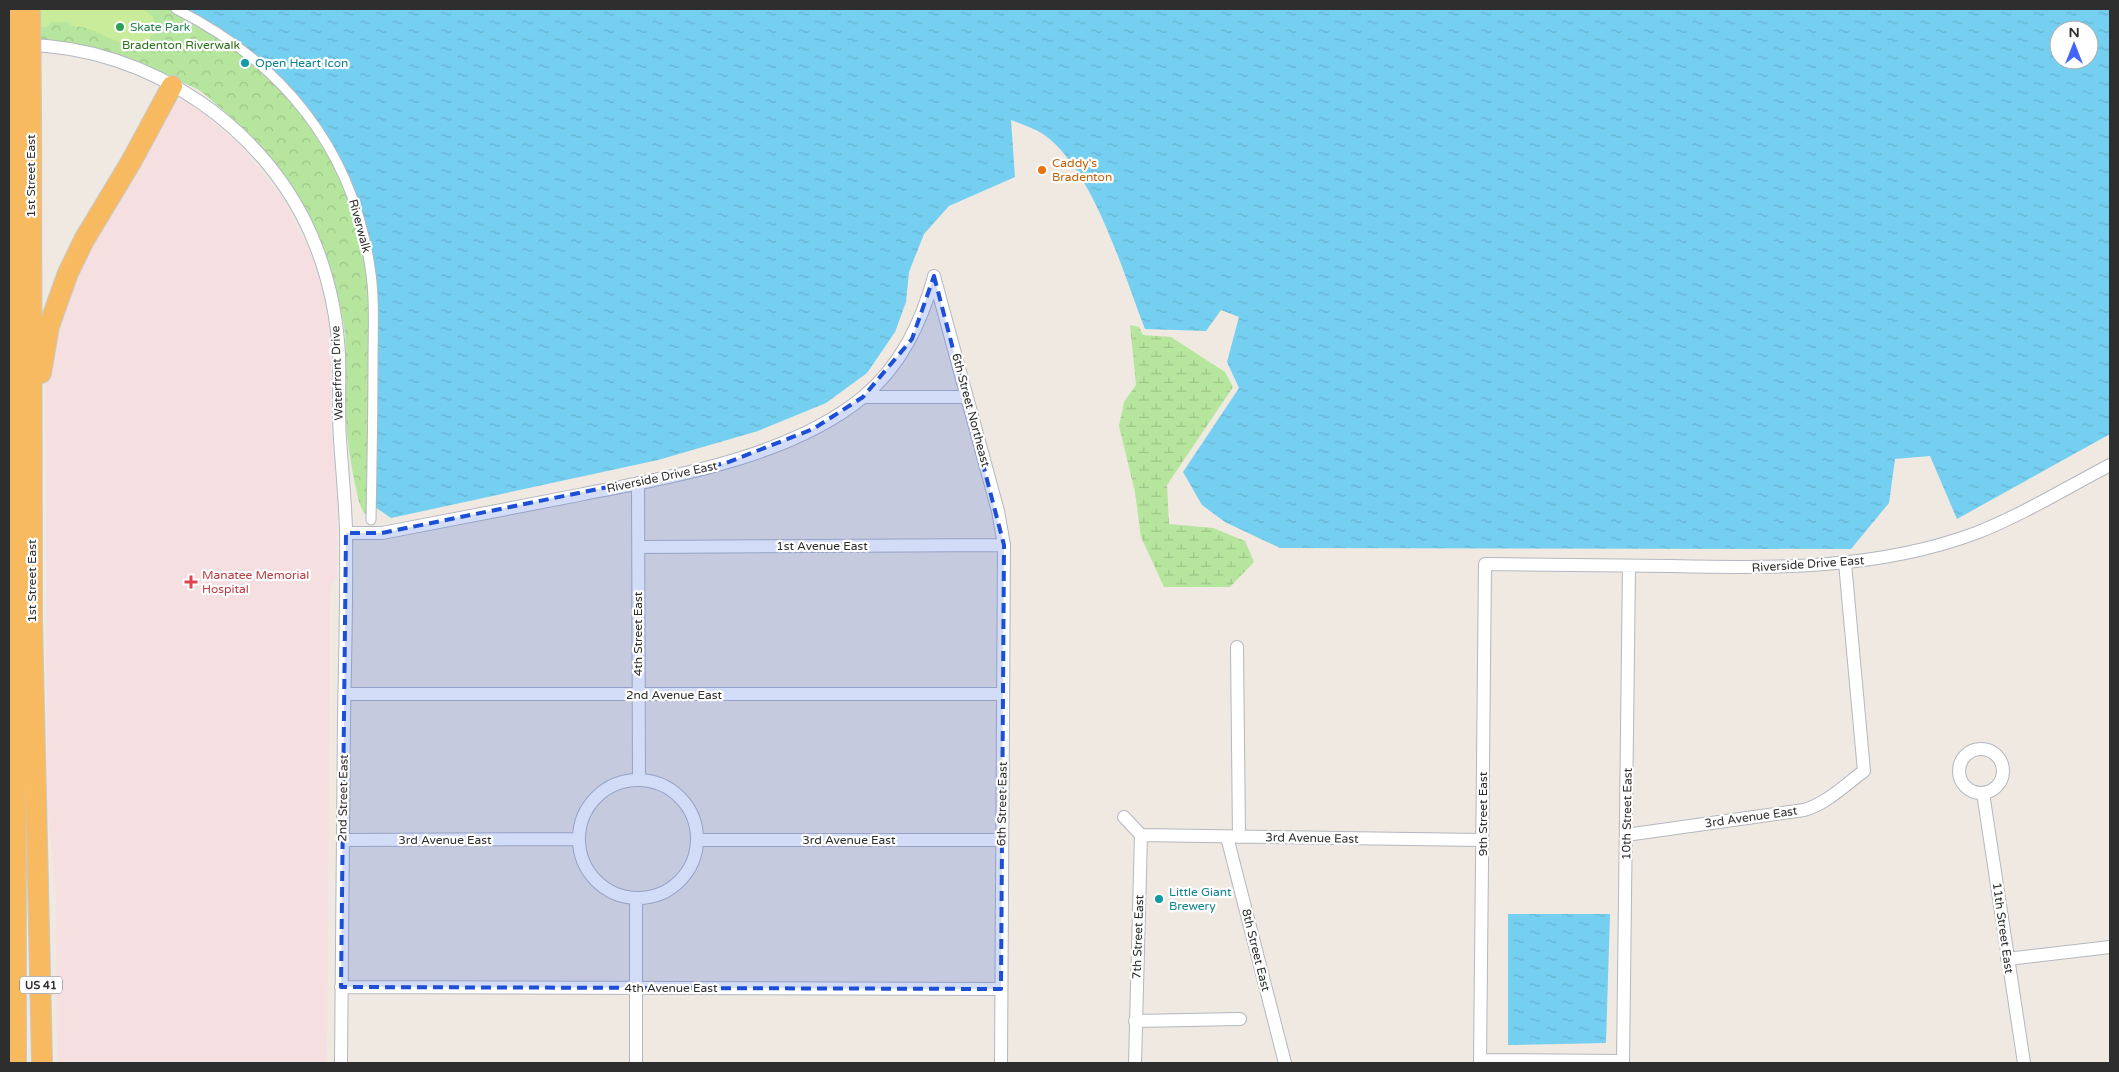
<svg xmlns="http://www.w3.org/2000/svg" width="2119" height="1072" font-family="'Varela Round',sans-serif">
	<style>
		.medical { fill: #f5dfe0 }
		.wetland { fill: url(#wetland-marsh) }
		.park { fill: url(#park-crowns) }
		.pitch { fill: #c9ec9a }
		.water { fill: url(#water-ripples); fill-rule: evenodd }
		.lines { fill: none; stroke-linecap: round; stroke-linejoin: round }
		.pedestrian-casing { stroke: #b4b7c1; stroke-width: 11 }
		.minor-casing { stroke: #b4b7c1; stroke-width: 14 }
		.trunk-casing { stroke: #c9c9c9; stroke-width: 22 }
		.pedestrian { stroke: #fff; stroke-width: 9 }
		.minor { stroke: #fff; stroke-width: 12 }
		.trunk { stroke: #f8ba60; stroke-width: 20 }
		.trunk-bridge-casing { stroke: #c9c9c9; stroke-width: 22; stroke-linecap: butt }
		.trunk-bridge { stroke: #f8ba60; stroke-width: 20 }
		.marked { fill: #1d4ed8; fill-opacity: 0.2; stroke: #1d4ed8; stroke-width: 4; stroke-dasharray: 10 6; stroke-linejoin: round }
		.leisure-dot { fill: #2e9e5b; stroke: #fff; stroke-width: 2 }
		.culture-dot { fill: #0f9aa8; stroke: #fff; stroke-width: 2 }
		.food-dot { fill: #e8710a; stroke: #fff; stroke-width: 2 }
		.health-dot { fill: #e0444e; stroke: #fff; stroke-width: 2 }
		.labels { text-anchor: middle; stroke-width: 4.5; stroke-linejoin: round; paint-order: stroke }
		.shield { fill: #fff; stroke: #6d6d6d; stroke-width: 1 }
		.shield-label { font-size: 11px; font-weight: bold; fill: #2e2e2e }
		.leisure-label { font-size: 12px; fill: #27864d; stroke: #fff; text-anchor: start }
		.park-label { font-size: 12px; fill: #2c6e1b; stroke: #fff }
		.culture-label { font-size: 12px; fill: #0d838f; stroke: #fff; text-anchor: start }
		.food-label { font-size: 12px; fill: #c56008; stroke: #fff; text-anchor: start }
		.street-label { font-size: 12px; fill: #2e2e2e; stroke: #fff }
		.health-label { font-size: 12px; fill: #be3a42; stroke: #fff; text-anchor: start }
	</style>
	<defs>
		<pattern id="wetland-marsh" width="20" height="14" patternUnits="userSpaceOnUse" patternTransform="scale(1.25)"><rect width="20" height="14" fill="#b6e59e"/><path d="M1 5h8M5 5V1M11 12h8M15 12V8" fill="none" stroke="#9dc588"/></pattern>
		<pattern id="park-crowns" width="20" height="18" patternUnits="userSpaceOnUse" patternTransform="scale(1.25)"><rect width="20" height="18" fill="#b6e59e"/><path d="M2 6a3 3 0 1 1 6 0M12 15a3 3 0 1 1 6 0" fill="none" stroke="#9dc588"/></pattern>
		<pattern id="water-ripples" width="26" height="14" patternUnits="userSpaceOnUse" patternTransform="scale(1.25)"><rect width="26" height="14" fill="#75cff0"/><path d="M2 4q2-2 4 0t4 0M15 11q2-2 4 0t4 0" fill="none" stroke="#66b2ce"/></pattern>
	</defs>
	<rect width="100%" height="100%" fill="#efe9e1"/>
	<path class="medical" d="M 183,100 L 205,115 L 241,146 L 283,199 L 311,253 L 321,284 L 328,320 L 331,359 L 331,433 L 337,487 L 337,576 L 331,586 L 330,608 L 327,1063 L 57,1063 L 56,893 L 47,803 L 46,369 L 65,289 L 174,101 Z"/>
	<path class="wetland" d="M 1130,325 L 1139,327 L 1143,335 L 1171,337 L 1225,372 L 1233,387 L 1167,485 L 1169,524 L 1213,528 L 1245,541 L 1254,562 L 1230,587 L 1164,587 L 1141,537 L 1135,492 L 1119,426 L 1124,402 L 1136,385 Z"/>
	<path class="park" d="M 9,9 L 183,9 L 219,28 L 266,64 L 285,82 L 320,126 L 345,171 L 362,214 L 377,301 L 375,521 C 359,514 359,500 355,484 C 348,451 345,420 345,387 C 345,367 347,345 344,326 C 335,270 310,206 273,161 C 254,136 226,113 203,93 C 196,87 184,84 176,79 C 121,52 70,38 9,40 Z"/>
	<path class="pitch" d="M 9,9 L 143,9 L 153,17 L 155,30 C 140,60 112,38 89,29 C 81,25 74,29 67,22 L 51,22 L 49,26 L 45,27 L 9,23 Z"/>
	<path class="water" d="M 184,9 L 2110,9 L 2110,434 L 1957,519 L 1930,456 L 1895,459 L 1889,503 L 1851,549 L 1280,548 L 1225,522 L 1202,505 L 1183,472 L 1239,388 L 1227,362 L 1239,317 L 1221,310 L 1206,331 L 1145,329 C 1123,273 1093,168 1043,134 C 1034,128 1021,124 1011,120 L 1015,177 L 949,206 L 924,234 L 909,272 L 906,302 L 895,332 L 867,373 L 826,403 L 758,431 L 658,460 L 391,518 L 375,507 L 366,230 C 341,132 274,53 184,9 ZM 2059,30 L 2089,30 L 2089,60 L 2059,60 Z
		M 1508,914 L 1610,914 L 1606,1043 L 1508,1045 Z"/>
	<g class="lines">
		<g class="pedestrian-casing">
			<path id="pedestrian" d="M 176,9 C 282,62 352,148 370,267 C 375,298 373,329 373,361 C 373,414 372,467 371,520"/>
		</g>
		<g class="minor-casing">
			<path id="minor" d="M 24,45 C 149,46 270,129 315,244 C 329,279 337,317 339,355 C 340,383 338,411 340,439 C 342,469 345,499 346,529 C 347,593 345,657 344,721 C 343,835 342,949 341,1063
				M 934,276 L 998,511 L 1004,545 L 1001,1063
				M 863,397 L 967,397
				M 638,483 L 639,780
				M 346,533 L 382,533 C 448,520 514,507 579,495 C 670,477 788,458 862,398 C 901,366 921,323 934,277
				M 639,547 L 1004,545
				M 1237,647 L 1239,837
				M 344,694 L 1003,694
				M1959 771a22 22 0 1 1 44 0a22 22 0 1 1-44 0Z
				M579 839a59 59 0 1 1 118 0a59 59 0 1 1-118 0Z
				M 1983,793 L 2024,1063
				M 1124,817 L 1141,835 L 1135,1063
				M 1141,835 L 1482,840
				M 1626,835 L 1804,810 C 1826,804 1845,785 1864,771 L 1845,563
				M 1227,837 L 1285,1063
				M 343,840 L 577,839
				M 697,840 L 1001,840
				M 2007,959 L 2110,947
				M 341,987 L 1001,989
				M 1135,1021 L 1240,1019
				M 1480,1060 L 1623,1061
				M 636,1063 L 636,899
				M 1480,1063 L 1485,564 C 1547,565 1609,565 1670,566 C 1774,568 1877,570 1976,533 C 2022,515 2066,488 2110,465
				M 1623,1063 L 1629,566"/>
		</g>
		<g class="trunk-casing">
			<path id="trunk" d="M 15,98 L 16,1063
				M 31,98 L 32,619 L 42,1063
				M 41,373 L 49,326 L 68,273 L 84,240 L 131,162 L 172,86"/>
		</g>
		<use href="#pedestrian" class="pedestrian"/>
		<use href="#minor" class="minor"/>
		<use href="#trunk" class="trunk"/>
		<g class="trunk-bridge-casing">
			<path id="trunk-bridge" d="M 14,9 L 15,98
				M 30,9 L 31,98"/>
		</g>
		<use href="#trunk-bridge" class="trunk-bridge"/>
	</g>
	<path class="marked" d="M 934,276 L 1004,545 L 1001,989 L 341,987 L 346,533 L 382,533 L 726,463 L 813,429 L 863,397 L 912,339 Z"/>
	<circle class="leisure-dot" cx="120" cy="27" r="5"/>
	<g class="culture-dot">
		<circle cx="245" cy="63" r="5"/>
		<circle cx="1159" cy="899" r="5"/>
	</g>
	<circle class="food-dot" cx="1042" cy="170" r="5"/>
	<path class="health-dot" d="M188.5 574.5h5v5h5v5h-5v5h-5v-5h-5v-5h5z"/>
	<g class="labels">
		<rect class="shield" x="20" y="976.5" width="42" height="17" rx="4"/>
		<g class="shield-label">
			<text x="41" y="989">US 41</text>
		</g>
		<g class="leisure-label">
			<text x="130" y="31">Skate Park</text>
		</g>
		<g class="park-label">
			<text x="181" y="49">Bradenton Riverwalk</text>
		</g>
		<g class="culture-label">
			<text x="255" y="67">Open Heart Icon</text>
			<text x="1169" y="896">Little Giant<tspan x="1169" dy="14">Brewery</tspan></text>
		</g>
		<g class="food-label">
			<text x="1052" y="167">Caddy's<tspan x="1052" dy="14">Bradenton</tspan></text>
		</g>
		<g class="street-label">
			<text transform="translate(31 176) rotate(-90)" y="4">1st Street East</text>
			<text transform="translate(360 226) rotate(75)" y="4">Riverwalk</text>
			<text transform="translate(337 373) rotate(-92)" y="4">Waterfront Drive</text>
			<text transform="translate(971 410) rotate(75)" y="4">6th Street Northeast</text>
			<text transform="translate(662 477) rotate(-12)" y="4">Riverside Drive East</text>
			<text x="822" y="550">1st Avenue East</text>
			<text transform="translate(1808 564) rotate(-4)" y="4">Riverside Drive East</text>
			<text transform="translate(32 581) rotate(-90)" y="4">1st Street East</text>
			<text transform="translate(638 634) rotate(-90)" y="4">4th Street East</text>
			<text x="674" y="699">2nd Avenue East</text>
			<text transform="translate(343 798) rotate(-89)" y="4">2nd Street East</text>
			<text transform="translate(1002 804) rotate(-89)" y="4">6th Street East</text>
			<text transform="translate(1483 814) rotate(-90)" y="4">9th Street East</text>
			<text transform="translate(1627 814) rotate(-89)" y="4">10th Street East</text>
			<text transform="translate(1751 817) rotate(-8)" y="4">3rd Avenue East</text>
			<text transform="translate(1312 838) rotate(1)" y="4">3rd Avenue East</text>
			<text x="445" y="844">3rd Avenue East</text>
			<text x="849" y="844">3rd Avenue East</text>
			<text transform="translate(2003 928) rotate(82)" y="4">11th Street East</text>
			<text transform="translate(1138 937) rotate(-88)" y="4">7th Street East</text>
			<text transform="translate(1256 950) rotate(76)" y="4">8th Street East</text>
			<text x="671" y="992">4th Avenue East</text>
		</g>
		<g class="health-label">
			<text x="202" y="579">Manatee Memorial<tspan x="202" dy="14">Hospital</tspan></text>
		</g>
	</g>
	<rect width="2119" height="1072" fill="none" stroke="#2e2e2e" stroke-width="20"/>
	<g transform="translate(2074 45)"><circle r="24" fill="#ffffff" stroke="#ababab"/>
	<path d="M0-4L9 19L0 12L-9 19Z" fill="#4264fb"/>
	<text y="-8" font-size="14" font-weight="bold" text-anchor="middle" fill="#2e2e2e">N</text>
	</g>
</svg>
